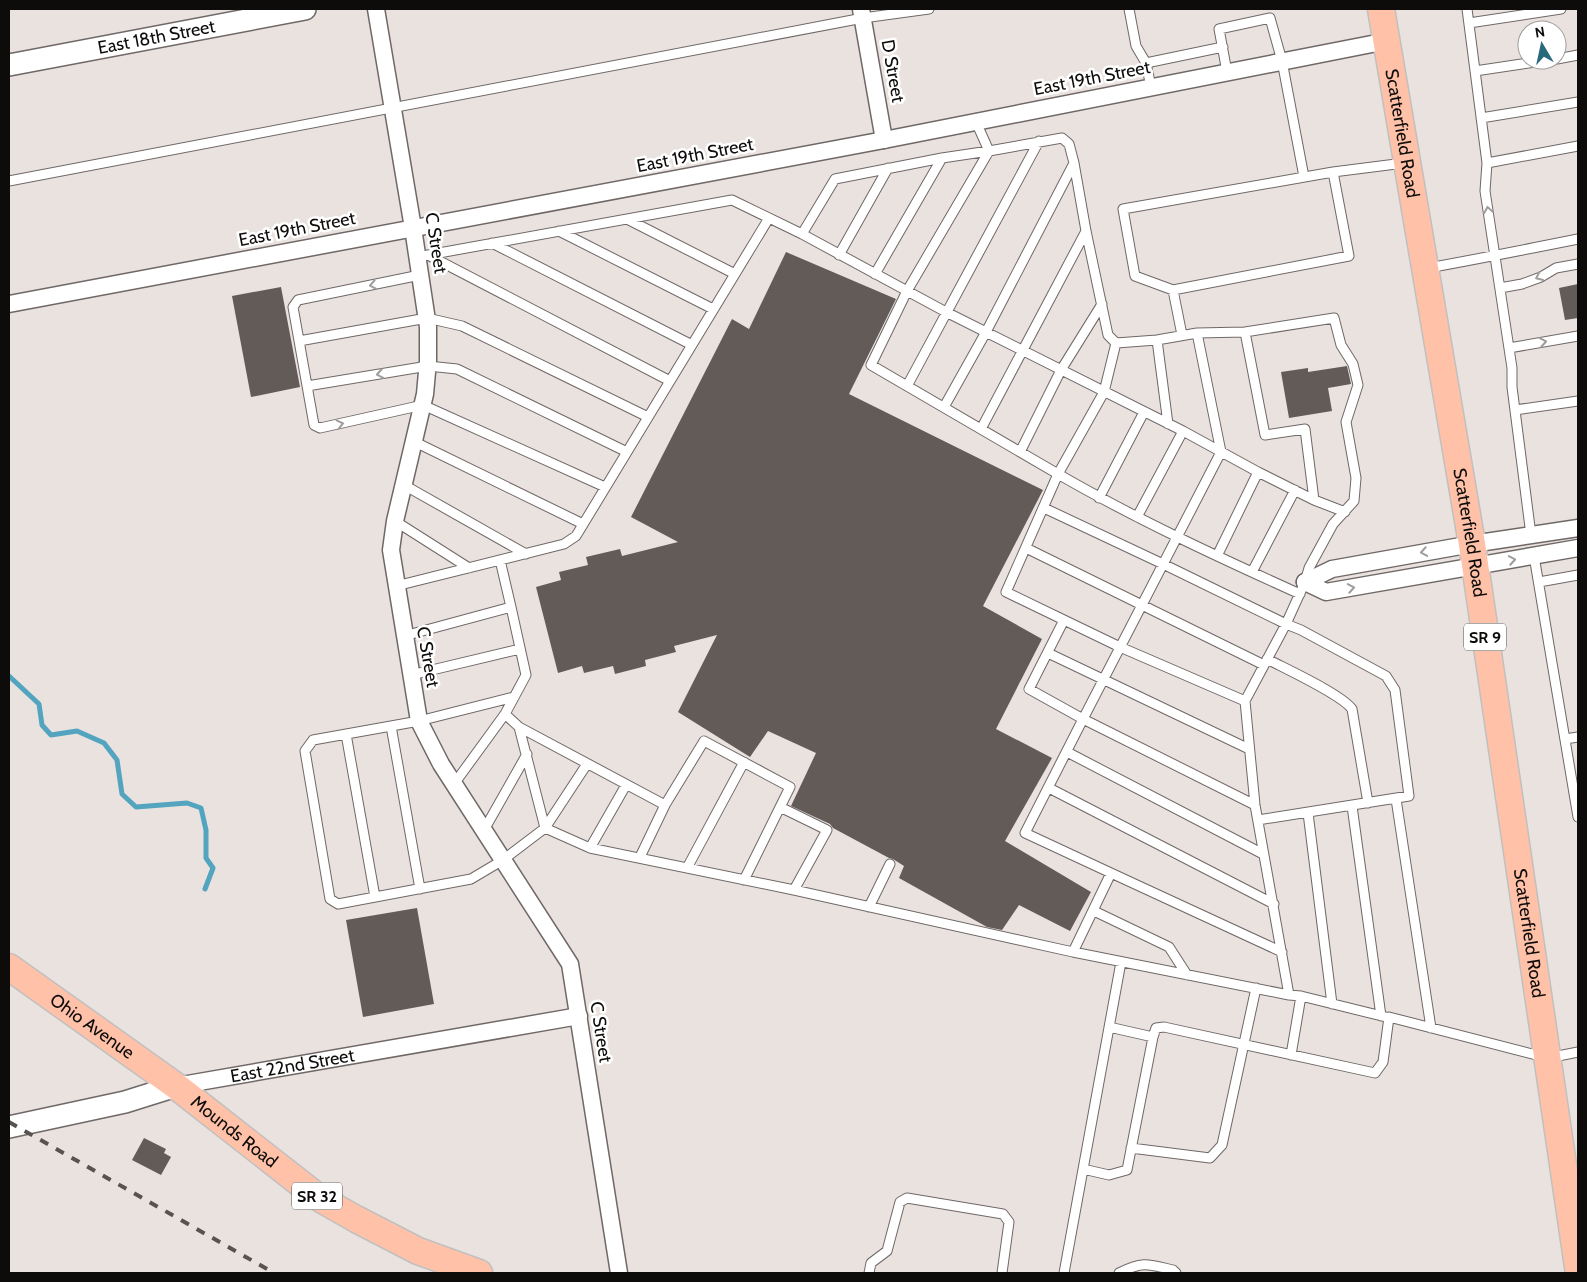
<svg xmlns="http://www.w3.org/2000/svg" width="1587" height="1282" font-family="Cabin,sans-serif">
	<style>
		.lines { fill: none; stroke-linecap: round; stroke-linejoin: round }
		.stream { stroke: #52a4bf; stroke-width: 5 }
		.building { fill: #625b58 }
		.service-casing { stroke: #6f6866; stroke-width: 11 }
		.minor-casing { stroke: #6f6866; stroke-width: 19 }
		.tertiary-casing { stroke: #6f6866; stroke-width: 24 }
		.primary-casing { stroke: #c0c0c0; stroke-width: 29 }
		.service { stroke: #fff; stroke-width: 9 }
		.minor { stroke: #fff; stroke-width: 16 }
		.tertiary { stroke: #fff; stroke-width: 21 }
		.primary { stroke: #ffc1a7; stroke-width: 26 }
		.rail { stroke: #575351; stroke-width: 4; stroke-dasharray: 9 9; stroke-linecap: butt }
		.oneway { stroke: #9f9e9d }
		.labels { text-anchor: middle; stroke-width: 5; stroke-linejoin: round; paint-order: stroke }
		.shield { fill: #fff; stroke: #565554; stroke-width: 1 }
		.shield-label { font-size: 16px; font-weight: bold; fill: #0e0c0b }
		.street-label { font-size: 18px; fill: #0e0c0b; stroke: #fff }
	</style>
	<rect width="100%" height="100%" fill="#eae2df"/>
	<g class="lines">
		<path class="stream" d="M 9,676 L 39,704 L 42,725 L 51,735 L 77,731 L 104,743 L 117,760 L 122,794 L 136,807 L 187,803 L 201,808 L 206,830 L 206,858 L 213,868 L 205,889"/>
	</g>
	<path class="building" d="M 786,252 L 896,299 L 849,394 L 1043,490 L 983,606 L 1042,639 L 996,729 L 1052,758 L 1005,841 L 1091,892 L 1070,931 L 1019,905 L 1002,930 L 987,927 L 899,878 L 904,866 L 893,859 L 889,858 L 833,828 L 830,824 L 791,806 L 816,753 L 768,731 L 750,757 L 678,712 L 717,635 L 674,646 L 676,652 L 645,660 L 646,666 L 615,674 L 613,666 L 584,673 L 582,666 L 558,673 L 536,587 L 561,580 L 559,572 L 588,565 L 586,557 L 620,549 L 622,556 L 678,542 L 631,517 L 732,319 L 749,329 Z
		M 1578,284 L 1578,318 L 1565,320 L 1559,288 Z
		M 281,287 L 300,387 L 251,397 L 232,296 Z
		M 1347,366 L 1351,384 L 1328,388 L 1332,411 L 1289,418 L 1281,372 L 1308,368 L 1308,372 Z
		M 417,908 L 434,1004 L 363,1017 L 346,920 Z
		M 144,1138 L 166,1149 L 164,1153 L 171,1157 L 161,1175 L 132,1160 Z"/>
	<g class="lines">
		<g class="service-casing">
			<path id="service" d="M 1129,9 L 1136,46 L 1146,63 L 1151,87
				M 1467,9 L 1487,163 L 1485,191 L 1512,368 L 1512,387 L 1531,535
				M 1469,23 L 1561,9
				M 1557,59 L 1578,55
				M 1146,63 L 1223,47
				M 1475,71 L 1549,60
				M 1227,72 L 1219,29 L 1270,18 L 1282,61 L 1304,177
				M 1481,118 L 1578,102
				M 1487,163 L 1578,146
				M 9,181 L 863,18 L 929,9
				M 627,219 L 735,274
				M 559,231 L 713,309
				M 802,234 L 835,179 L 942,158 L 989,151 L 1062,138 L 1069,144 L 1074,163 L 1086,231 L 1108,335 L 1116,343 L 1157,340 L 1197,333 L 1245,332 L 1334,318 L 1341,345 L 1353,364 L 1358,385 L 1346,422 L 1356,478 L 1354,501 L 1333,524 L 1309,568 L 1305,582 L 1286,624 L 1245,701 L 1255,805 L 1289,995 L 1073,952 L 1111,873 L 1025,833 L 1083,719 L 1029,689 L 1064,620 L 1006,592 L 1058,474 L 871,365 L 907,291 L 989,151 L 976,122
				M 492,243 L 692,345
				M 428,255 L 670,381
				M 839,255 L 888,168
				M 417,257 L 732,200 L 802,234 L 946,312 L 1183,431 L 1258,472 L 1217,556
				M 1428,268 C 1478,259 1528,249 1578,239
				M 875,274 L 942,158
				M 420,275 L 298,300 L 293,307 L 314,425 L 320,428 L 423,405 L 605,487
				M 1500,288 L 1522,284 L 1541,277 L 1556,268 L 1578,264
				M 1173,290 L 1135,276 L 1123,209 L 1333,172
				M 1245,332 L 1265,435 L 1305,429 L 1314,500 L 1345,512
				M 1197,333 L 1221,452 L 1083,719 L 1255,805
				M 1182,335 L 1173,290 L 1349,256 L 1333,172 L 1404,163
				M 1157,340 L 1168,424
				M 299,341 L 427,318 L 462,326 L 648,417
				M 1116,343 L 1104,392 L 1058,474 C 1136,519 1218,557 1300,594
				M 1509,348 L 1578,336
				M 307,386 L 428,366 L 457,369 L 627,452
				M 907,386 L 1039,141
				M 944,407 L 986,332 L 1074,163
				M 1515,410 L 1578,401
				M 981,429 L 1086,231
				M 415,442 L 583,524
				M 1020,452 L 1061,370 L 1102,304
				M 1258,472 L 1314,500
				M 404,485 L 526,554
				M 1099,498 L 1144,412
				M 1044,508 L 1163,564 L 1286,624 L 1301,630 L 1386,676 L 1395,690 L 1409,796 L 1258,820
				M 1137,517 L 1183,431
				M 395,521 L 469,568
				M 1026,548 L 1264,665
				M 1534,556 L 1578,817
				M 1252,572 L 1295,490
				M 1539,582 L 1578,575
				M 396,586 L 564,544 L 576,536 L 769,218
				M 511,607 L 526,675 L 505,714 L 519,727 L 665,805 L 704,741 L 790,787 L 744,880
				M 1064,620 L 1120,647 L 1245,701
				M 404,636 L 511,607 L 500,560
				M 1048,653 L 1249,749
				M 1267,659 C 1286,669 1341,694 1352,709 L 1368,803
				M 411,675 L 520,649
				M 514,697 L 419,721 L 313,740 L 305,751 L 330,899 L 338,904 L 471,879 L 503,860 L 545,828 L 590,848 L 794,890 L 1073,952
				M 391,726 L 420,889
				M 519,727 L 545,828
				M 346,734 L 375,897
				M 1565,739 L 1578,737
				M 1067,752 L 1263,854
				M 454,784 L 505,714
				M 1049,788 L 1274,904
				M 1396,799 L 1431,1028
				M 1352,806 L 1381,1016
				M 780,807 L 827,830 L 794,890
				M 1308,813 L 1332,1004
				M 545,828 L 587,764
				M 484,830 L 527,754
				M 590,848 L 626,785
				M 640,857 L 665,805
				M 687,868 L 744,762
				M 1111,873 L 1282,952
				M 869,907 L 890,864
				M 1094,911 L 1169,947 L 1187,975
				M 1289,995 L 1301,996 L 1386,1017
				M 1153,1037 L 1156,1028 L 1164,1027 L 1375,1073 L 1383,1062 L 1389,1017 L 1548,1058 L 1578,1052
				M 1291,1055 L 1301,996
				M 1131,1148 L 1210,1158 L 1222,1145 L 1256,988
				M 1083,1169 L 1109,1175 L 1127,1170 L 1153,1037 L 1109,1027
				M 869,1273 L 871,1263 L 887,1251 L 900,1202 L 907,1198 L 1003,1214 L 1009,1222 L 1002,1273
				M 1064,1273 L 1121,962
				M 1119,1273 C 1143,1261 1148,1264 1173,1270 L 1176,1273"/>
		</g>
		<g class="minor-casing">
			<g id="minor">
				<path d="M 376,9 L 413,228 L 428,327 L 428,361 L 425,394 L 395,521 L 391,550 L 419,721 L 441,764 L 570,964 L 619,1273"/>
				<path d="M 861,9 L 884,140"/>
				<path d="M 9,304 L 884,140 L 1387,41"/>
				<path d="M 1305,582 L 1332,569 L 1472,544 L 1578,528"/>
				<path d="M 1305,582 L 1326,592 L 1578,548"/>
				<path id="s1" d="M 176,1086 L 579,1016"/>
			</g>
		</g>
		<g class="tertiary-casing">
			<g id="tertiary">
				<path id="s2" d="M 9,65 L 305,9"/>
				<path d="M 9,1127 L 125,1102 L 176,1086"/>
			</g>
		</g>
		<g class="primary-casing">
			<g id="primary">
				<path id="s3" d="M 1381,9 L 1472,544 L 1578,1267"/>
				<path id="s4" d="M 9,967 L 176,1086 L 319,1198 L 356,1219 L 418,1251 L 479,1273"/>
			</g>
		</g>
		<use href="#service" class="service"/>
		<use href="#minor" class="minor"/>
		<use href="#tertiary" class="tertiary"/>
		<use href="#primary" class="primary"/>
		<path class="rail" d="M 9,1122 L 274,1273"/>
	</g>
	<defs><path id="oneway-chevron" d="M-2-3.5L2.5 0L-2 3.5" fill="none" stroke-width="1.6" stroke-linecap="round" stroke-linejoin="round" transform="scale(1.25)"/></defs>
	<g class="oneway">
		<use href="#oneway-chevron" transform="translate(1488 210) rotate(-99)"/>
		<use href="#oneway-chevron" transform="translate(1539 277) rotate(155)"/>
		<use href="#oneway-chevron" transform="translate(373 285) rotate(169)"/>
		<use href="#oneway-chevron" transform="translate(1543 342) rotate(-10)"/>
		<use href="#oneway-chevron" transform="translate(380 374) rotate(170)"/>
		<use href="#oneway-chevron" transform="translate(340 424) rotate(-13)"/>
		<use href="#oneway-chevron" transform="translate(1424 552) rotate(170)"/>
		<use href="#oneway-chevron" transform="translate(1512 560) rotate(-10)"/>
		<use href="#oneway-chevron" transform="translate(1351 588) rotate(-10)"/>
	</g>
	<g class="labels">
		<g class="shield">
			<rect x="1464" y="623.5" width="42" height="27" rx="4"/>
			<rect x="292" y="1182.5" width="50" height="27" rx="4"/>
		</g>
		<g class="shield-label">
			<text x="1485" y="643">SR 9</text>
			<text x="317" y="1202">SR 32</text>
		</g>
		<g class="street-label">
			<text dy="6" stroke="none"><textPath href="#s2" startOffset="150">East 18th Street</textPath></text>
			<text transform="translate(893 71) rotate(80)" y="6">D Street</text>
			<text transform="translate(1092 78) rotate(-11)" y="6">East 19th Street</text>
			<text dy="6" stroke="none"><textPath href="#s3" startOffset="126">Scatterfield Road</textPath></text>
			<text transform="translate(695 155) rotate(-11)" y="6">East 19th Street</text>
			<text transform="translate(297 229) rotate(-11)" y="6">East 19th Street</text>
			<text transform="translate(436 243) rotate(81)" y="6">C Street</text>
			<text dy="6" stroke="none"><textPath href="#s3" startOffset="531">Scatterfield Road</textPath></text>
			<text transform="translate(428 657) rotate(80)" y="6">C Street</text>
			<text dy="6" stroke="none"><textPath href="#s3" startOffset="936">Scatterfield Road</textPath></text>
			<text dy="6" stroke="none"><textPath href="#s4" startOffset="102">Ohio Avenue</textPath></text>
			<text transform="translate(601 1032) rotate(81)" y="6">C Street</text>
			<text dy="6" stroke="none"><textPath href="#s1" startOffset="118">East 22nd Street</textPath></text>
			<text dy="6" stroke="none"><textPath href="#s4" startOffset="279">Mounds Road</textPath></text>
		</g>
	</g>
	<rect width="1587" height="1282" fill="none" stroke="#0e0c0b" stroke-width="20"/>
	<g transform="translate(1542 45) rotate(351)"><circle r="24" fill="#ffffff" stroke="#9f9e9d"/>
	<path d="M0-4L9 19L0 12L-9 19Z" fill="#28697d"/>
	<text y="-8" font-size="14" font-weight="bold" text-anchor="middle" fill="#0e0c0b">N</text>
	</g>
</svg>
